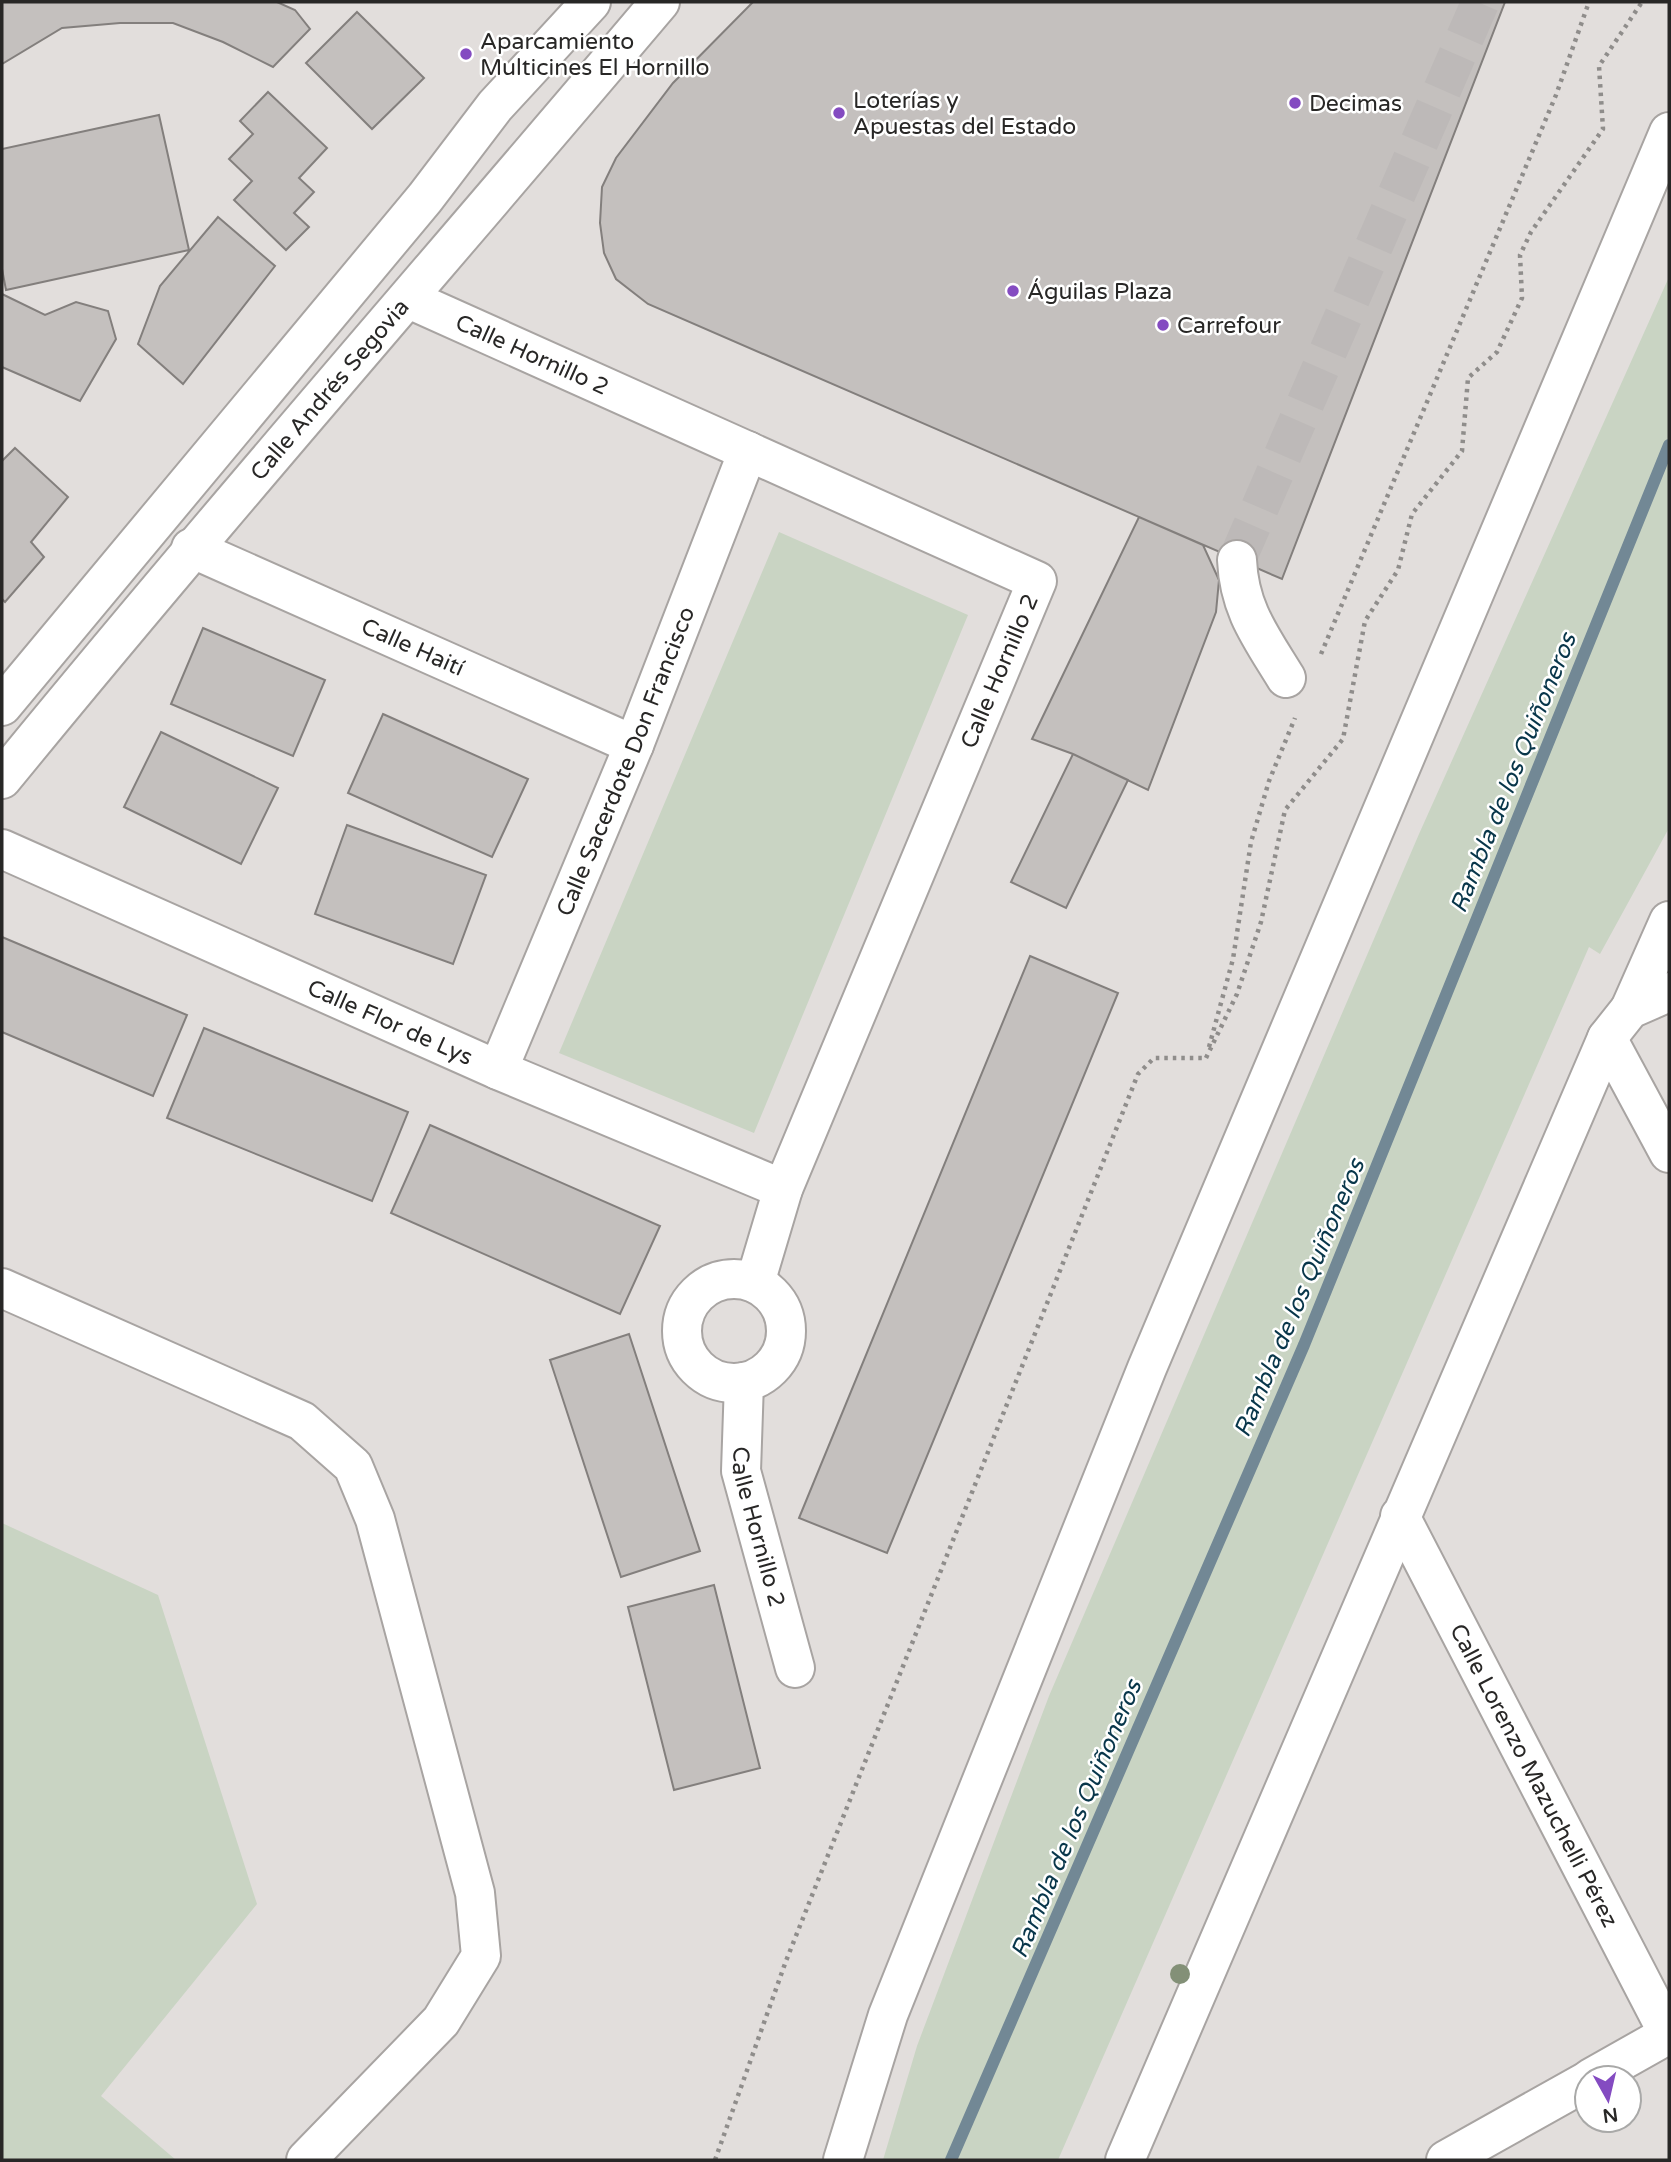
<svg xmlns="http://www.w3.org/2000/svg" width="1671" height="2162" font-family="'Varela Round',sans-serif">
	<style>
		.green { fill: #c9d4c3 }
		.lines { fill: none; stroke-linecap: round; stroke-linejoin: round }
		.stream { stroke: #728895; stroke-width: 12 }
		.building { fill: #c4c0be; stroke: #837f7d; stroke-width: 2 }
		.minor-tunnel { stroke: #bdb9b8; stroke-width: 38; stroke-dasharray: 38 19; stroke-linecap: butt }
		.minor-casing { stroke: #a8a4a2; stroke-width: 42 }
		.major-casing { stroke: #a8a4a2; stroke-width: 42 }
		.path { stroke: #8f8d8b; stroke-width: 4.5; stroke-dasharray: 3.5 5; stroke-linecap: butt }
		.minor { stroke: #fff; stroke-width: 38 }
		.major { stroke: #fff; stroke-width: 38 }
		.tree { fill: #839077 }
		.poi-dot { fill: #844bc1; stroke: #fff; stroke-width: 2.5 }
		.labels { text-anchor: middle; stroke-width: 5; stroke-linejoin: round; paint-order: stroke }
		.poi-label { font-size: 23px; fill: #282726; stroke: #fff; text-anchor: start }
		.street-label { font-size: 23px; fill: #282726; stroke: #fff }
		.water-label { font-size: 24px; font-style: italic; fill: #08364a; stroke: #fff }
	</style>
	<rect width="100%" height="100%" fill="#e2dedc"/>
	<path class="green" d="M 1669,277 L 1669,828 L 1600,954 L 1589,947 L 1058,2160 L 883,2160 L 917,2046 L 1049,1696 L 1419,834 Z
		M 779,532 L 968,615 L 754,1133 L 559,1053 Z
		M 2,1523 L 158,1595 L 257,1904 L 101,2096 L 176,2160 L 2,2160 Z"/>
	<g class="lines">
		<path class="stream" d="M 951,2160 L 1304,1345 L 1669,445"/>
	</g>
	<path class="building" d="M 2,2 L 277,2 L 295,10 L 310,29 L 273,67 L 223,42 L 173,23 L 120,23 L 62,28 L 2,64 Z
		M 753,2 L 1505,2 L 1282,579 L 648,304 L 616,279 L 604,253 L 600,223 L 602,187 L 616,158 L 673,83 Z
		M 357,12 L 424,78 L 372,129 L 306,63 Z
		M 268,92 L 327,148 L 299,178 L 314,192 L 294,213 L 309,227 L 286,250 L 234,200 L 252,181 L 229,159 L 253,134 L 240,121 Z
		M 159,115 L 189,250 L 6,290 L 2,269 L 2,149 Z
		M 218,217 L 275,266 L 183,384 L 138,344 L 160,286 Z
		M 2,294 L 45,315 L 76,302 L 108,311 L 116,339 L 80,401 L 2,367 Z
		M 15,448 L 68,497 L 31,542 L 44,557 L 5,602 L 2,599 L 2,461 Z
		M 1139,517 L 1203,545 L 1219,580 L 1216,612 L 1148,790 L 1073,754 L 1032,739 Z
		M 203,628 L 325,680 L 293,756 L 171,704 Z
		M 383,714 L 528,779 L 492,857 L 348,793 Z
		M 161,732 L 278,788 L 241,864 L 124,807 Z
		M 1073,754 L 1128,780 L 1066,908 L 1011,882 Z
		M 347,825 L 486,875 L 453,964 L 315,914 Z
		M 2,937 L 187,1015 L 153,1096 L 2,1032 Z
		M 1030,956 L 1118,993 L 887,1553 L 799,1518 Z
		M 204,1028 L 408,1112 L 372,1201 L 167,1118 Z
		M 430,1125 L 660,1226 L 620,1314 L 391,1213 Z
		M 629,1334 L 700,1551 L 621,1577 L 550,1360 Z
		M 714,1585 L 760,1768 L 674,1790 L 628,1607 Z"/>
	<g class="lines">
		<path class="minor-tunnel" d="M 1237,560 L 1480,3 L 1486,2"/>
		<g class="minor-casing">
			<g id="minor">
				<path id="s1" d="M 409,299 L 1037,581 L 783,1189 L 755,1283"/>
				<path id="s2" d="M 191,548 L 634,745"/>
				<path d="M 1237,560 C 1239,609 1261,637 1286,678"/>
				<path d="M 2,706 L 425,198 L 495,106 L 591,2"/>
				<path id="s3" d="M 2,779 C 217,516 441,261 660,2"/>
				<path id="s4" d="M 2,849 L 498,1070 L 783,1189"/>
				<path d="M 1630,1009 L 1669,921"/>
				<path d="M 1607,1038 L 1669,1153"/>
				<path id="s5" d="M 498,1070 L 634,745 L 748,451"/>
				<circle cx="734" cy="1331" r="52"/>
				<path d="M 2,1288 L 302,1421 L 353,1466 L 375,1519 L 475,1893 L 481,1956 L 441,2021 L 306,2160"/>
				<path id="s6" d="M 744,1382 L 741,1471 L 795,1668"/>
				<path id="s7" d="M 1400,1516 L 1669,2035"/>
				<path d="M 1591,2078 L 1669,2034"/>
				<path d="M 1125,2160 L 1607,1038 L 1630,1009 L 1669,992"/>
				<path d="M 1446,2160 L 1587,2081"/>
			</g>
		</g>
		<g class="major-casing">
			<path id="major" d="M 843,2160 L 888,2015 L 1147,1368 L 1669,132"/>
		</g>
		<path class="path" d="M 1321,654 L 1556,95 L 1589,2
			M 1209,1047 L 1233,959 L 1251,842 L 1269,781 L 1295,718
			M 1206,1058 L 1237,994 L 1261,922 L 1285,810 L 1343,739 L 1365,621 L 1398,570 L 1412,514 L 1462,451 L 1468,378 L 1497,352 L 1522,298 L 1520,255 L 1531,232 L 1603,129 L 1599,66 L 1642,2
			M 715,2160 L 786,1961 L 1138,1074 L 1154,1058 L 1206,1058"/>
		<use href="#minor" class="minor"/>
		<use href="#major" class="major"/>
	</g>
	<circle class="tree" cx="1180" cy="1974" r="10"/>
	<g class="poi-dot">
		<circle cx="466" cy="54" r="7"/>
		<circle cx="1295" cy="103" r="7"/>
		<circle cx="839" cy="113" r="7"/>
		<circle cx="1013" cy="291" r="7"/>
		<circle cx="1163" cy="325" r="7"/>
	</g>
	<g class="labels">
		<g class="poi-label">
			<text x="480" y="49">Aparcamiento<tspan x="480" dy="26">Multicines El Hornillo</tspan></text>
			<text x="853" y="108">Loterías y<tspan x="853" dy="26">Apuestas del Estado</tspan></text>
			<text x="1309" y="111">Decimas</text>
			<text x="1027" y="299">Águilas Plaza</text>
			<text x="1177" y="333">Carrefour</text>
		</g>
		<g class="street-label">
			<text dy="8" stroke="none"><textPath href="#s1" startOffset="135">Calle Hornillo 2</textPath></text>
			<text dy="8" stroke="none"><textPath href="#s3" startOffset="509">Calle Andrés Segovia</textPath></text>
			<text dy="8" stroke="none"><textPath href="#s2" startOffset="243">Calle Haití</textPath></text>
			<text transform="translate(999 671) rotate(-67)" y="8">Calle Hornillo 2</text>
			<text dy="8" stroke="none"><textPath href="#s5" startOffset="334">Calle Sacerdote Don Francisco</textPath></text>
			<text dy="8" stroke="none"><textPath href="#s4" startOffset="425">Calle Flor de Lys</textPath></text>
			<text dy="8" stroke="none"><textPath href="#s6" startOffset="147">Calle Hornillo 2</textPath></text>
			<text dy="8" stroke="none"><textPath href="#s7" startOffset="292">Calle Lorenzo Mazuchelli Pérez</textPath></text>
		</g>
		<g class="water-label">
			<text transform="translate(1513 773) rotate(-68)" y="8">Rambla de los Quiñoneros</text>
			<text transform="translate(1299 1298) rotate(-67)" y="8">Rambla de los Quiñoneros</text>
			<text transform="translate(1076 1819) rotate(-67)" y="8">Rambla de los Quiñoneros</text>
		</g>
	</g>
	<rect width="1671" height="2162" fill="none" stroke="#282726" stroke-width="7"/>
	<g transform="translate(1608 2099) rotate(172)"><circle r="33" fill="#ffffff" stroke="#a9a9a8" stroke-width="2"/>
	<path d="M0-5L12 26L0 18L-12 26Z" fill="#844bc1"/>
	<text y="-10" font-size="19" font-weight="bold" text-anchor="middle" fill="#282726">N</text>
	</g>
</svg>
